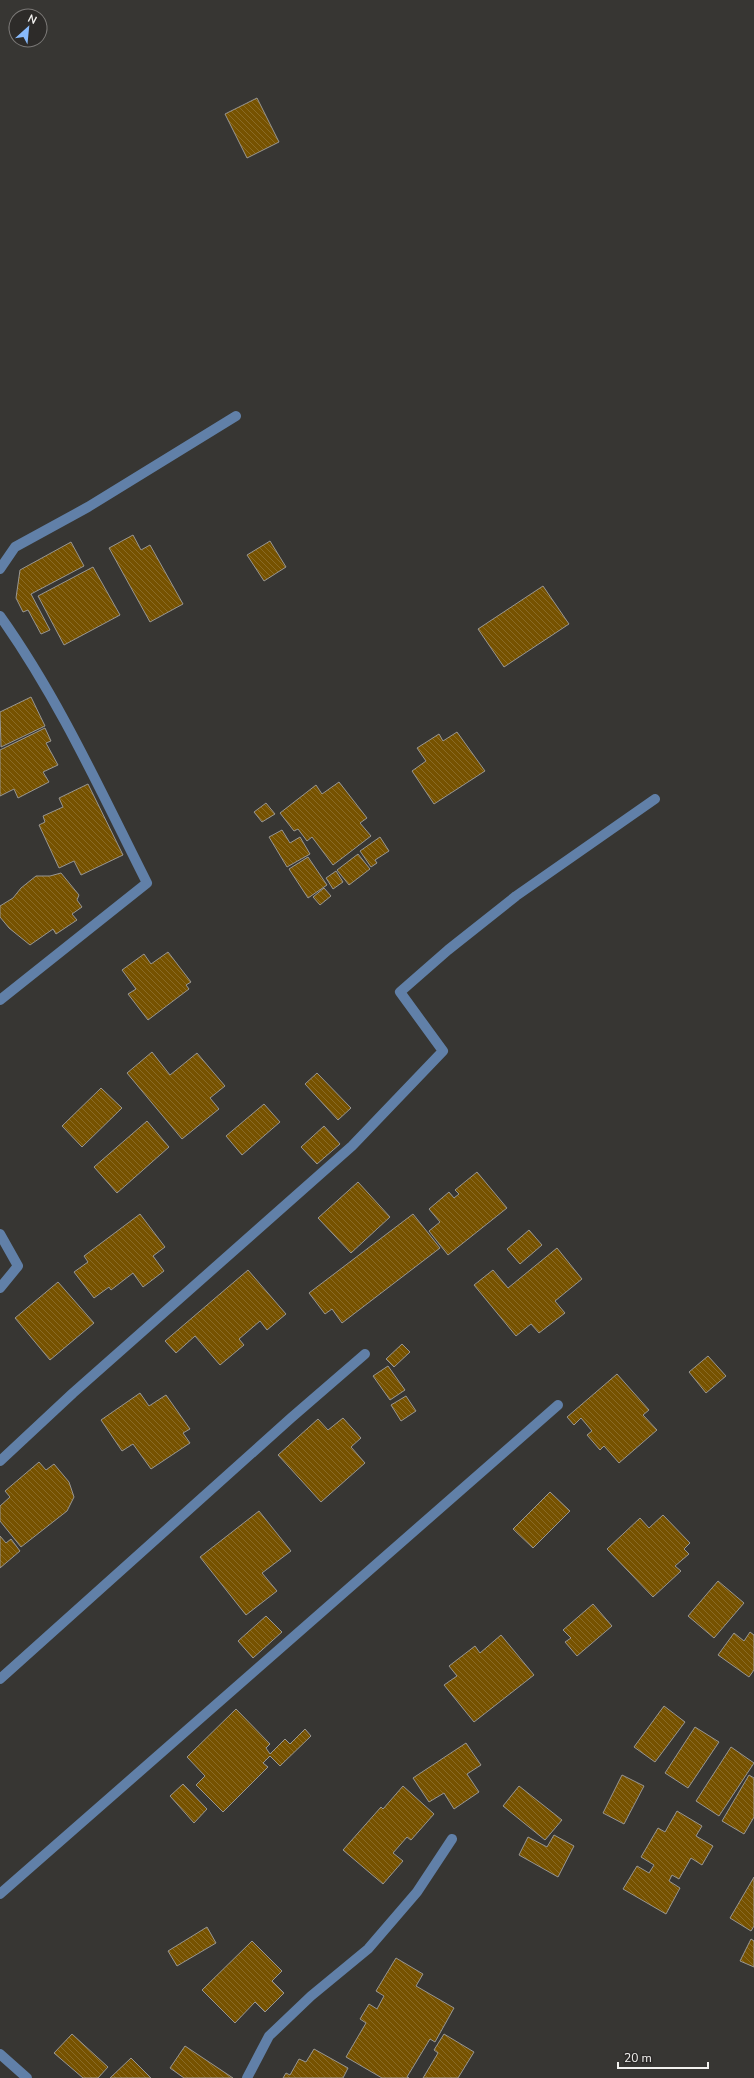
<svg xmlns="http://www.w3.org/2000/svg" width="754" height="2078" font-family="'Nunito Sans',sans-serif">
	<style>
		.building { fill: url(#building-back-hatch); stroke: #989692 }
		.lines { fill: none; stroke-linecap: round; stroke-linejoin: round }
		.minor { stroke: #6180a8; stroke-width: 10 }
	</style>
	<defs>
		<pattern id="building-back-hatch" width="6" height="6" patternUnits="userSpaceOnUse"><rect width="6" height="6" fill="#765200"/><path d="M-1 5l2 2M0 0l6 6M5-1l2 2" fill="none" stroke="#8a6b26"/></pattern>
	</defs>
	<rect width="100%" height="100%" fill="#373633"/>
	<path class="building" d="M 257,98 L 279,142 L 247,158 L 225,114 Z
		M 133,535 L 141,550 L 150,545 L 183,604 L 150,622 L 109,548 Z
		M 270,541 L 286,567 L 264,581 L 247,555 Z
		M 71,542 L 84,566 L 31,594 L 50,630 L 41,634 L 28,610 L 23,612 L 16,598 L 20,570 Z
		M 93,567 L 120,615 L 64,645 L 38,596 Z
		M 543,586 L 569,624 L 504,667 L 478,629 Z
		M 31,697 L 45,726 L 1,747 L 0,712 Z
		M 45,728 L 51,741 L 46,743 L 58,765 L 43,772 L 49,782 L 18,798 L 14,789 L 0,796 L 0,750 Z
		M 457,732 L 485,771 L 434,804 L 412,771 L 426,761 L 417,748 L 439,734 L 443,741 Z
		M 339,782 L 367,818 L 360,823 L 371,836 L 333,865 L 312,837 L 307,841 L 298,829 L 294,831 L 280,813 L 316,785 L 322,794 Z
		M 88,784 L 123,855 L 81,875 L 74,861 L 59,868 L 39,825 L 45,822 L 43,816 L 63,807 L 59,798 Z
		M 266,803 L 275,814 L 262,822 L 254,812 Z
		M 282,830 L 290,843 L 300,837 L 310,854 L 287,867 L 269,837 Z
		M 380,837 L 389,851 L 375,860 L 377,863 L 371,867 L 360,851 Z
		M 358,854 L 370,869 L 349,885 L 337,870 Z
		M 308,857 L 327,885 L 308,898 L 289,869 Z
		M 336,871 L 343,882 L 333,889 L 326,878 Z
		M 61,873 L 79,895 L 77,900 L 82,907 L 72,914 L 77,920 L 56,934 L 53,929 L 30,945 L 9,928 L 0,917 L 0,906 L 13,898 L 21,888 L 36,876 L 50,876 Z
		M 324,888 L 331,896 L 320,905 L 313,897 Z
		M 168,952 L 191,982 L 186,985 L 189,989 L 148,1020 L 128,994 L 136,989 L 122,970 L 144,954 L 151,964 Z
		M 152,1052 L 170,1075 L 197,1053 L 225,1086 L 210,1098 L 219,1109 L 182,1139 L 127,1073 Z
		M 317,1073 L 351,1108 L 338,1120 L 305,1084 Z
		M 101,1088 L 122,1108 L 82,1147 L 62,1126 Z
		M 264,1104 L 280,1122 L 242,1155 L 226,1136 Z
		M 147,1121 L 169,1147 L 117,1193 L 94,1167 Z
		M 324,1126 L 340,1144 L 317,1164 L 301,1147 Z
		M 477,1172 L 507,1208 L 448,1255 L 429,1231 L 440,1222 L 429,1209 L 449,1192 L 454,1198 L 459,1194 L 455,1190 Z
		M 358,1182 L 390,1217 L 351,1253 L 318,1218 Z
		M 140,1214 L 165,1247 L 153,1256 L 164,1271 L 143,1287 L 133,1273 L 111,1290 L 109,1287 L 94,1298 L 74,1272 L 88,1262 L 84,1256 Z
		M 413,1214 L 440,1248 L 342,1323 L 332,1309 L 325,1314 L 309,1293 Z
		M 529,1230 L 542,1245 L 520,1264 L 507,1249 Z
		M 557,1248 L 582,1279 L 555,1301 L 565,1313 L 539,1333 L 531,1324 L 516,1336 L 474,1285 L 493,1270 L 508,1288 Z
		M 248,1270 L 286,1314 L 267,1330 L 260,1321 L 239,1339 L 244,1345 L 220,1365 L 195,1336 L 176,1353 L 165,1341 Z
		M 58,1282 L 94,1323 L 50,1360 L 15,1318 Z
		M 402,1344 L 410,1352 L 394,1367 L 386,1359 Z
		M 708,1356 L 726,1376 L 706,1393 L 689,1372 Z
		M 388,1366 L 405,1390 L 390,1400 L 373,1376 Z
		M 617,1374 L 649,1410 L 643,1415 L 657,1430 L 619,1463 L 604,1446 L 600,1450 L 587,1435 L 592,1431 L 581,1418 L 574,1425 L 567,1417 Z
		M 140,1393 L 149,1406 L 166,1395 L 190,1429 L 183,1433 L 190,1443 L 151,1469 L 133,1444 L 122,1451 L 101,1420 Z
		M 406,1396 L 416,1411 L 401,1421 L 391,1405 Z
		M 343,1418 L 361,1438 L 351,1447 L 365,1463 L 321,1502 L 278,1455 L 318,1419 L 328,1430 Z
		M 39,1462 L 46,1470 L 54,1464 L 69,1482 L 74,1497 L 67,1511 L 21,1547 L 0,1521 L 0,1506 L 10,1497 L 5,1491 Z
		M 550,1492 L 570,1511 L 533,1548 L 513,1529 Z
		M 259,1511 L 291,1551 L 262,1573 L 277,1591 L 246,1615 L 200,1557 Z
		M 663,1515 L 690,1543 L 684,1549 L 689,1554 L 675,1566 L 681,1571 L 653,1597 L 607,1549 L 640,1518 L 649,1528 Z
		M 0,1536 L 6,1543 L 11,1539 L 20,1551 L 0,1568 Z
		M 718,1581 L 744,1603 L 714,1638 L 688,1616 Z
		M 593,1604 L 612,1626 L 577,1656 L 565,1642 L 571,1638 L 563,1630 Z
		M 266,1616 L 282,1632 L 253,1658 L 238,1641 Z
		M 750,1632 L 754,1635 L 754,1670 L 749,1677 L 718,1655 L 734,1633 L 744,1641 Z
		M 501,1635 L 534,1675 L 474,1722 L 444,1685 L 457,1676 L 449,1666 L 475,1646 L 480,1653 Z
		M 664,1706 L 685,1722 L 655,1762 L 634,1747 Z
		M 236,1709 L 270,1744 L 266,1748 L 270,1754 L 285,1739 L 290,1744 L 305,1729 L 311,1736 L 280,1766 L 270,1756 L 263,1763 L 268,1767 L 223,1812 L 196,1785 L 205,1776 L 187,1757 Z
		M 695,1727 L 719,1742 L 688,1788 L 665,1773 Z
		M 466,1743 L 481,1765 L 467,1774 L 479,1792 L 454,1809 L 444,1793 L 429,1802 L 413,1778 Z
		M 731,1747 L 754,1763 L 719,1816 L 696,1801 Z
		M 622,1775 L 644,1786 L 624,1824 L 603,1813 Z
		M 749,1775 L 754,1778 L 754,1817 L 744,1834 L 722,1821 Z
		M 183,1784 L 207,1809 L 194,1823 L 170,1796 Z
		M 403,1786 L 434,1814 L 411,1840 L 407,1837 L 393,1853 L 403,1861 L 383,1884 L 343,1850 L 381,1807 L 383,1809 Z
		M 519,1786 L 562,1820 L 545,1840 L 503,1806 Z
		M 677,1811 L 702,1826 L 696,1836 L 713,1846 L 702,1865 L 691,1858 L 679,1879 L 672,1875 L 669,1881 L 680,1888 L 666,1914 L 623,1889 L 637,1866 L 649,1873 L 654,1865 L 641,1857 L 658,1828 L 665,1832 Z
		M 554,1835 L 574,1846 L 558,1877 L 519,1855 L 528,1837 L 547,1847 Z
		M 754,1877 L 754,1926 L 751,1931 L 730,1918 Z
		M 207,1927 L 216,1943 L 177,1966 L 168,1951 Z
		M 751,1939 L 754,1941 L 754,1967 L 740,1961 Z
		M 252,1941 L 282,1971 L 272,1981 L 284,1993 L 265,2012 L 255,2002 L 235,2023 L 202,1990 Z
		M 396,1958 L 423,1974 L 416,1986 L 454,2008 L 435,2042 L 430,2039 L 407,2077 L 409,2078 L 382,2078 L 346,2057 L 366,2023 L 360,2019 L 369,2004 L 377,2009 L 384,1996 L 376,1991 Z
		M 72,2034 L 108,2067 L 98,2078 L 83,2078 L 54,2053 Z
		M 444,2034 L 474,2052 L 458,2078 L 423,2078 L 438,2053 L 434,2050 Z
		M 185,2046 L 233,2078 L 184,2078 L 170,2068 Z
		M 314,2049 L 348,2068 L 343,2078 L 283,2078 L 286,2073 L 290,2075 L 299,2059 L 306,2062 Z
		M 131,2058 L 151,2078 L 110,2078 Z"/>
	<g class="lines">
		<path class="minor" d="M 0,569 L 15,547 L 88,507 L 236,416
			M 0,616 C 59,699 101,792 147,883 L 0,1000
			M 0,1234 L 18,1266 L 0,1288
			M 0,1461 L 73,1393 L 352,1146 L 443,1051 L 400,992 L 448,950 L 516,896 L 655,799
			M 0,1679 L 291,1418 L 365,1354
			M 0,1894 L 558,1405
			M 0,2054 L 27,2078
			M 247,2078 L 269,2036 L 311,1996 L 368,1949 L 417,1892 L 452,1839"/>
	</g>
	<g transform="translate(28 28) rotate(27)"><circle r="19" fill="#2d2b29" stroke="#7c7a78"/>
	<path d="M0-3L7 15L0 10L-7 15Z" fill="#88bafc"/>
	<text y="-6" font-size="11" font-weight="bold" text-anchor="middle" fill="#f2f1ef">N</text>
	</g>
	<path d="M618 2062v6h90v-6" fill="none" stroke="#f2f1ef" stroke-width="2"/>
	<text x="624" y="2062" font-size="12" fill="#f2f1ef" stroke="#2d2b29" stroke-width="3" paint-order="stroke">20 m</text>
</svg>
